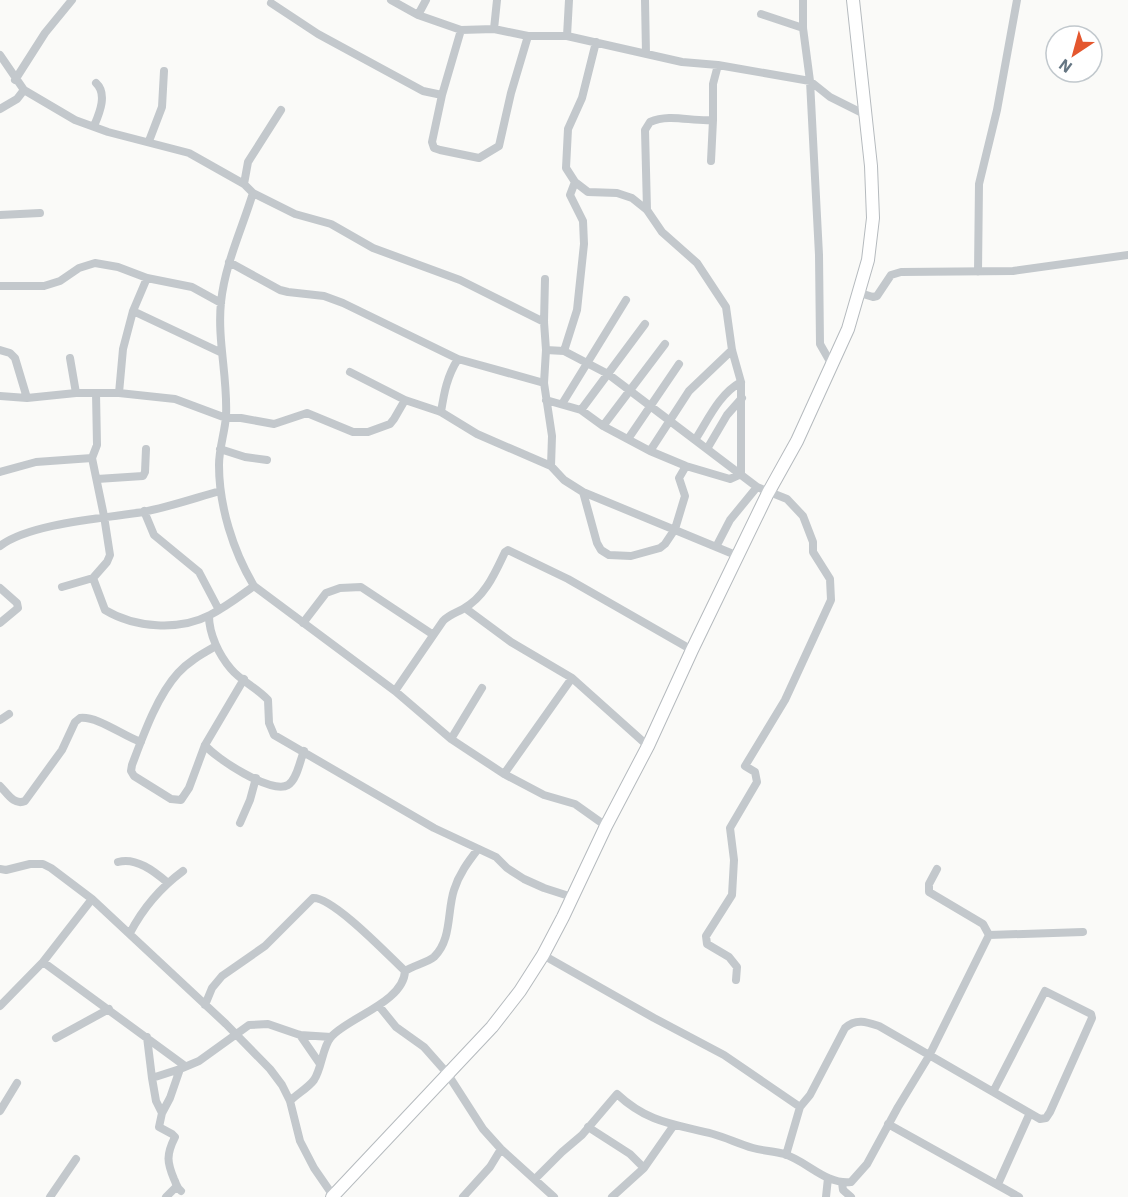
<svg xmlns="http://www.w3.org/2000/svg" width="1128" height="1197" font-family="'IBM Plex Sans',sans-serif">
	<style>
		.lines { fill: none; stroke-linecap: round; stroke-linejoin: round }
		.primary-casing { stroke: #b5babe; stroke-width: 14 }
		.minor { stroke: #c3c8cc; stroke-width: 8 }
		.primary { stroke: #fff; stroke-width: 12 }
	</style>
	<rect width="100%" height="100%" fill="#fafaf8"/>
	<g class="lines">
		<g class="primary-casing">
			<path id="primary" d="M 332,1197 L 492,1027 L 520,991 L 543,955 L 563,917 L 606,826 L 648,746 L 692,650 L 768,493 L 797,441 L 848,329 L 868,260 L 873,218 L 871,166 L 853,0"/>
		</g>
		<path class="minor" d="M 391,0 L 418,15 L 461,30 L 494,29 L 528,36 L 567,36 L 682,62 L 718,65 L 810,81 L 830,97 L 866,115
			M 645,0 L 646,54
			M 803,0 L 803,28 L 810,81 L 819,255 L 820,344 L 832,365
			M 271,3 L 318,34 L 423,91 L 442,95
			M 761,14 L 803,28
			M 418,15 L 426,0
			M 494,29 L 497,0
			M 461,30 L 442,95 L 432,142 L 434,148 L 440,150 L 479,158 L 499,146 L 511,93 L 528,36
			M 567,36 L 569,0
			M 0,55 L 24,90 L 75,120 L 108,132 L 189,153 L 244,184 L 253,193 L 295,214 L 331,224 L 373,248 L 460,280 L 544,322
			M 15,80 L 45,33 L 72,0
			M 0,109 L 17,99 L 24,90
			M 94,126 C 99,114 108,94 96,83
			M 149,141 L 162,107 L 164,71
			M 711,161 L 713,120 L 713,84 L 718,65
			M 244,184 L 248,162 L 281,110
			M 253,193 C 242,229 225,264 221,302 C 217,340 228,378 226,416 C 225,432 219,448 219,465 C 219,506 233,551 254,586 L 395,691 L 451,739 L 504,774 L 544,795 L 575,804 L 606,826
			M 647,210 L 645,130 L 650,122 C 670,113 692,122 713,120
			M 0,215 L 40,213
			M 229,262 L 280,290 L 288,292 L 324,296 L 343,303 L 458,359 L 544,383
			M 978,272 L 979,184 L 997,110 L 1017,0
			M 545,279 L 544,322 L 546,350 L 544,383 L 552,436 L 551,466
			M 0,286 L 44,286 L 60,281 L 79,268 L 95,263 L 118,267 L 147,278 L 192,287 L 221,303
			M 860,293 L 873,297 L 877,296 L 891,275 L 901,272 L 1013,271 L 1128,255
			M 133,311 L 222,353
			M 0,350 L 10,353 L 15,358 L 27,398
			M 546,350 L 564,351 L 608,374 L 757,487 L 787,499 L 803,516 L 813,542 L 813,552 L 830,579 L 831,600 L 785,700 L 745,766 L 755,772 L 757,782 L 730,828 L 734,860 L 732,895 L 706,936 L 707,944 L 729,957 L 737,967 L 736,980
			M 564,351 L 577,310 L 584,244 L 583,221 L 570,195 L 575,182
			M 70,358 L 76,393
			M 350,372 L 405,400 L 441,412 L 477,434 L 551,466 L 564,480 L 583,492 L 738,556
			M 119,393 L 123,349 L 133,311 L 147,278
			M 0,396 L 27,398 L 76,393 L 119,393 L 175,399 L 226,418 L 241,418 L 274,424 L 307,413 L 353,432 L 368,432 L 390,424 L 394,419 L 405,400
			M 546,400 L 581,410 L 603,426 L 650,451 L 686,466 L 730,479 L 741,474 L 741,382 L 732,350 L 726,307 L 697,263 L 662,232 L 647,210 L 632,198 L 617,193 L 588,192 L 575,182 L 566,168 L 568,129 L 582,98 L 596,42
			M 562,404 L 626,300
			M 581,410 L 645,324
			M 441,412 C 444,393 447,376 458,359
			M 603,426 L 665,344
			M 628,439 L 679,364
			M 695,440 C 708,420 719,394 741,382
			M 220,449 L 245,457 L 267,460
			M 707,449 L 727,415 L 742,398
			M 650,451 L 689,391 L 732,350
			M 0,472 L 36,462 L 92,458
			M 97,479 L 143,476 L 145,472 L 146,449
			M 583,492 L 597,543 L 601,550 L 609,555 L 631,556 L 660,548 L 665,544 L 675,529 L 685,496 L 679,478 L 686,466
			M 144,511 L 154,535 L 199,572 L 219,610
			M 0,546 C 30,523 106,518 143,512 C 169,507 195,498 220,491
			M 716,547 L 730,520 L 757,487
			M 93,578 L 105,610 C 135,628 179,631 210,615 C 226,607 240,596 254,586
			M 62,587 L 93,578 L 107,562 L 110,555 L 104,516 L 92,458 L 97,445 L 96,393
			M 0,588 L 17,603 L 18,608 L 0,623
			M 465,608 L 511,642 L 572,678 L 648,746
			M 209,616 C 209,634 219,655 231,669 C 241,681 257,688 268,700 L 269,723 L 274,735 L 434,828 L 496,857 L 507,868 L 524,879 L 544,888 L 572,897
			M 303,623 L 326,593 L 340,588 L 361,587 L 432,634
			M 216,646 C 202,654 189,661 178,673 C 157,696 143,736 132,765 L 131,771 L 134,776 L 171,799 L 181,800 L 189,788 L 205,745 L 244,679
			M 395,691 L 443,621 C 450,614 456,613 463,609 C 485,597 495,573 505,552 L 508,550 L 568,579 L 692,650
			M 0,720 L 9,714
			M 451,739 L 482,688
			M 205,745 C 215,758 272,795 288,785 C 297,780 300,760 304,751
			M 504,774 L 572,678
			M 0,786 C 7,793 14,806 25,801 L 62,750 L 75,722 L 80,718 C 98,716 123,736 141,742
			M 240,823 L 250,800 L 256,778
			M 118,862 C 136,857 154,871 168,883
			M 0,869 L 6,870 L 30,864 L 43,864 L 51,868 L 92,899 L 226,1024 L 270,1069 L 282,1085 L 290,1101 L 300,1141 L 314,1168 L 334,1197
			M 937,869 L 929,884 L 929,892 L 983,924 L 989,935
			M 130,933 C 143,908 160,888 183,871
			M 989,935 L 1083,932
			M 543,955 L 654,1018 L 724,1055 L 800,1107
			M 43,962 L 185,1066
			M 205,1005 L 212,988 L 222,976 L 265,946 L 313,898 C 333,897 388,955 405,971
			M 0,1006 L 43,962 L 92,899
			M 379,1006 L 396,1027 L 424,1047 L 447,1073 L 483,1129 L 501,1149 L 554,1197
			M 300,1035 L 320,1064
			M 147,1037 L 152,1078 L 156,1101 L 162,1113 L 159,1127 L 172,1134 L 175,1137 C 166,1155 167,1162 174,1179 C 177,1185 176,1187 181,1191
			M 56,1038 L 109,1009
			M 152,1078 L 180,1069
			M 290,1101 C 297,1094 308,1088 314,1080 C 322,1068 322,1048 331,1037 C 347,1018 404,1002 405,971 C 413,966 428,962 434,957 C 452,940 447,911 454,890 C 459,874 468,862 478,849
			M 0,1111 L 17,1083
			M 162,1113 L 170,1098 L 180,1069 L 199,1061 L 249,1025 L 268,1024 L 300,1035 L 331,1037
			M 888,1124 L 1019,1197
			M 588,1127 L 630,1154 L 644,1168
			M 786,1155 L 800,1107 L 810,1095 L 845,1028 C 856,1018 867,1022 879,1026 L 1040,1119 L 1046,1118 L 1050,1112 L 1092,1018 L 1091,1014 L 1045,991 L 993,1092
			M 535,1179 L 562,1152 L 582,1135 L 617,1094 C 648,1123 674,1124 713,1134 C 727,1138 739,1144 753,1148 C 763,1151 774,1151 784,1154 C 807,1161 826,1185 851,1182 L 867,1164 L 898,1107 L 929,1056 L 989,935
			M 842,1183 L 843,1190 L 851,1197
			M 998,1184 L 1029,1115
			M 50,1197 L 76,1159
			M 166,1197 L 176,1187
			M 463,1197 L 490,1167 L 501,1149
			M 612,1197 L 644,1168 L 674,1125
			M 826,1197 L 828,1178"/>
		<use href="#primary" class="primary"/>
	</g>
	<g transform="translate(1074 54) rotate(216)"><circle r="28" fill="#ffffff" stroke="#c1c8cd" stroke-width="1.5"/>
	<path d="M0-4.5L10 22L0 15L-10 22Z" fill="#e4572e"/>
	<text y="-9" font-size="16" font-weight="bold" text-anchor="middle" fill="#657683">N</text>
	</g>
</svg>
